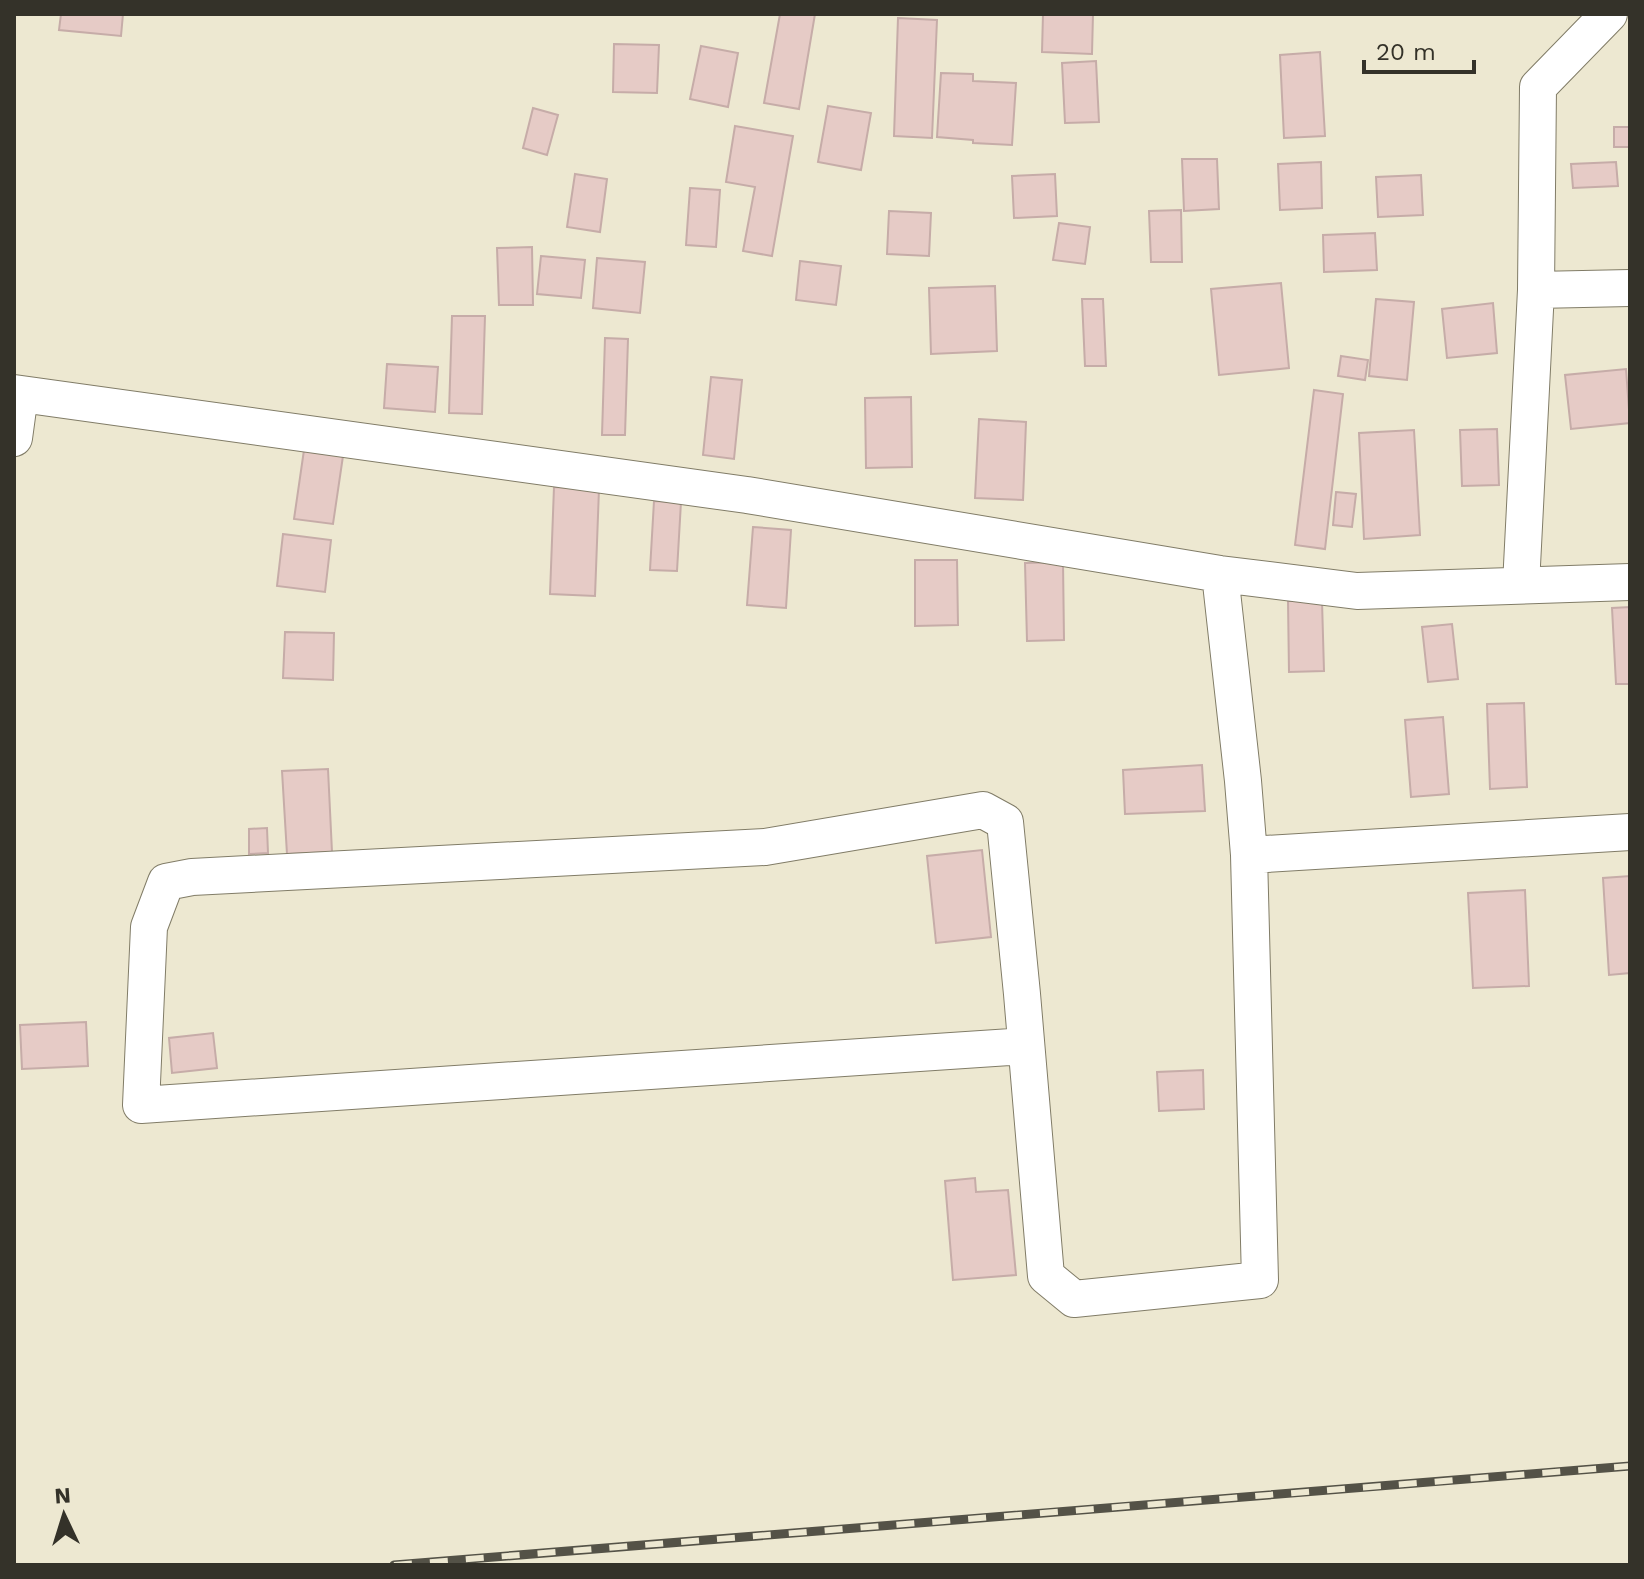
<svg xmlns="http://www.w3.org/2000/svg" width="1644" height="1579" font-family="'Work Sans',sans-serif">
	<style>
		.building { fill: #e6cbc6; stroke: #c6aca8; stroke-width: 2 }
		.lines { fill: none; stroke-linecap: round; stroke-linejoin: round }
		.minor-casing { stroke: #817c67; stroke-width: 38 }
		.minor { stroke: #fff; stroke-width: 36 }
		.rail-casing { stroke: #545247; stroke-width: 9 }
		.rail { stroke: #ede8d1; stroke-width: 6; stroke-dasharray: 18; stroke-linecap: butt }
	</style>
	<rect width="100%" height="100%" fill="#ede8d1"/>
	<path class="building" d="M 61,14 L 123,14 L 121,36 L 59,30 Z
		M 780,14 L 815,14 L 799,109 L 764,103 Z
		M 1043,14 L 1093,14 L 1092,54 L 1042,52 Z
		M 898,18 L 937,20 L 932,138 L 894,136 Z
		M 614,44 L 659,45 L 657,93 L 613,92 Z
		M 701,46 L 738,53 L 728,107 L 690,99 Z
		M 1320,52 L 1325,136 L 1284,138 L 1280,55 Z
		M 1096,61 L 1099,122 L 1065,123 L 1062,63 Z
		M 941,73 L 973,74 L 973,81 L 1016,83 L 1012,145 L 973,143 L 973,140 L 937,137 Z
		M 828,106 L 871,113 L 861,170 L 818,162 Z
		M 533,108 L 558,115 L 547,155 L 523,148 Z
		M 735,126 L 793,136 L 772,256 L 743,251 L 755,187 L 726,182 Z
		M 1614,127 L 1630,127 L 1630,147 L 1614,147 Z
		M 1182,159 L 1217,159 L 1219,209 L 1184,211 Z
		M 1321,162 L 1322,208 L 1280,210 L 1278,164 Z
		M 1616,162 L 1618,186 L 1573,188 L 1571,164 Z
		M 575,174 L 607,179 L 600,232 L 567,227 Z
		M 1055,174 L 1057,216 L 1014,218 L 1012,176 Z
		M 1421,175 L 1423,215 L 1378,217 L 1376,177 Z
		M 690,188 L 720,190 L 716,247 L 686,245 Z
		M 1181,210 L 1182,262 L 1151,262 L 1149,211 Z
		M 889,211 L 931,213 L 929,256 L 887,254 Z
		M 1059,223 L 1090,227 L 1085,264 L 1053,260 Z
		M 1375,233 L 1377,270 L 1324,272 L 1323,235 Z
		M 532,247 L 533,305 L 499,305 L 497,248 Z
		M 541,256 L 585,260 L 581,298 L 537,294 Z
		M 597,258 L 645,262 L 640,313 L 593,308 Z
		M 800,261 L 841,266 L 836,305 L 796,300 Z
		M 1281,283 L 1289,368 L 1219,375 L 1211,289 Z
		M 995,286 L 997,351 L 931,354 L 929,288 Z
		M 1082,299 L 1103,299 L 1106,366 L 1085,366 Z
		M 1376,299 L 1414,302 L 1407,380 L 1369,376 Z
		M 1493,303 L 1497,353 L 1447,358 L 1442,309 Z
		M 452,316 L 485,316 L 482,414 L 449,413 Z
		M 605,338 L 628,339 L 625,435 L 602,435 Z
		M 1341,356 L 1368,360 L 1365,380 L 1338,376 Z
		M 387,364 L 438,367 L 435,412 L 384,408 Z
		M 1626,369 L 1630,423 L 1571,429 L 1565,375 Z
		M 711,377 L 742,380 L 734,459 L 703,455 Z
		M 1314,390 L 1343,394 L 1325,549 L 1295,545 Z
		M 911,397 L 912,467 L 866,468 L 865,398 Z
		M 979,419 L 1026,422 L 1023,500 L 975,498 Z
		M 1497,429 L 1499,485 L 1462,486 L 1460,430 Z
		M 1414,430 L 1420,535 L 1364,539 L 1359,433 Z
		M 304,450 L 343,456 L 333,524 L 294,519 Z
		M 554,487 L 599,489 L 595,596 L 550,594 Z
		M 1336,492 L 1356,494 L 1352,527 L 1333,525 Z
		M 654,501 L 681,502 L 677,571 L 650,570 Z
		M 753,527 L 791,530 L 786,608 L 747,605 Z
		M 283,534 L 331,540 L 325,592 L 277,586 Z
		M 915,560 L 957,560 L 958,625 L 915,626 Z
		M 1063,562 L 1064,640 L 1027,641 L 1025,563 Z
		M 1288,601 L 1322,601 L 1324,671 L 1289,672 Z
		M 1630,607 L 1630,684 L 1616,684 L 1612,608 Z
		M 1452,624 L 1458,679 L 1428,682 L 1422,627 Z
		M 285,632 L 334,633 L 333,680 L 283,678 Z
		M 1524,703 L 1527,787 L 1490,789 L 1487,704 Z
		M 1443,717 L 1449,794 L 1411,797 L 1405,720 Z
		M 1202,765 L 1205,811 L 1125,814 L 1123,770 Z
		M 328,769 L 332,852 L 287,854 L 282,771 Z
		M 267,828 L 268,853 L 249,854 L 249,829 Z
		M 982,850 L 991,937 L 936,943 L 927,856 Z
		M 1630,876 L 1630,973 L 1609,975 L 1603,878 Z
		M 1525,890 L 1529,986 L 1473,988 L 1468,893 Z
		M 86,1022 L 88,1066 L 22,1069 L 20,1025 Z
		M 213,1033 L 217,1068 L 172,1073 L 169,1038 Z
		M 1203,1070 L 1204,1109 L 1159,1111 L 1157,1072 Z
		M 975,1178 L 976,1192 L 1008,1190 L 1016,1275 L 953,1280 L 945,1181 Z"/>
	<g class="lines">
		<g class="minor-casing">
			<path id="minor" d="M 1536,290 L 1630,288
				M 14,393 L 747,495 L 1220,574 L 1357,591 L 1630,582
				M 14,438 L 20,394
				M 1521,585 L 1536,290 L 1538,87 L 1609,14
				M 1249,855 L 1630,832
				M 1025,1046 L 141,1105 L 149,927 L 166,882 L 192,877 L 765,847 L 983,810 L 1005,822 L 1022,994 L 1046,1276 L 1074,1299 L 1260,1280 L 1249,855 L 1243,781 L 1220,574"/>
		</g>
		<use href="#minor" class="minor"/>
		<g class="rail-casing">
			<path id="rail" d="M 394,1565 L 1630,1466"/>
		</g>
		<use href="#rail" class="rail"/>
	</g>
	<rect width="1644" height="1579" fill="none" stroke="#343229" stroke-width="32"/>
	<g transform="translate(64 1515) rotate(356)" stroke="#ede8d1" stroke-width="6" paint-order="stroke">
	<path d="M0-6L14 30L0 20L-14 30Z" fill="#343229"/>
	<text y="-12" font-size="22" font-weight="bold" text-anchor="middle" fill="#343229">N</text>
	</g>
	<path d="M1364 60v12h110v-12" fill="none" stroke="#343229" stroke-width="4"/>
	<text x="1376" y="60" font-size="24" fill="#343229" stroke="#ede8d1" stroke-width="6" paint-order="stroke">20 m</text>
</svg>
